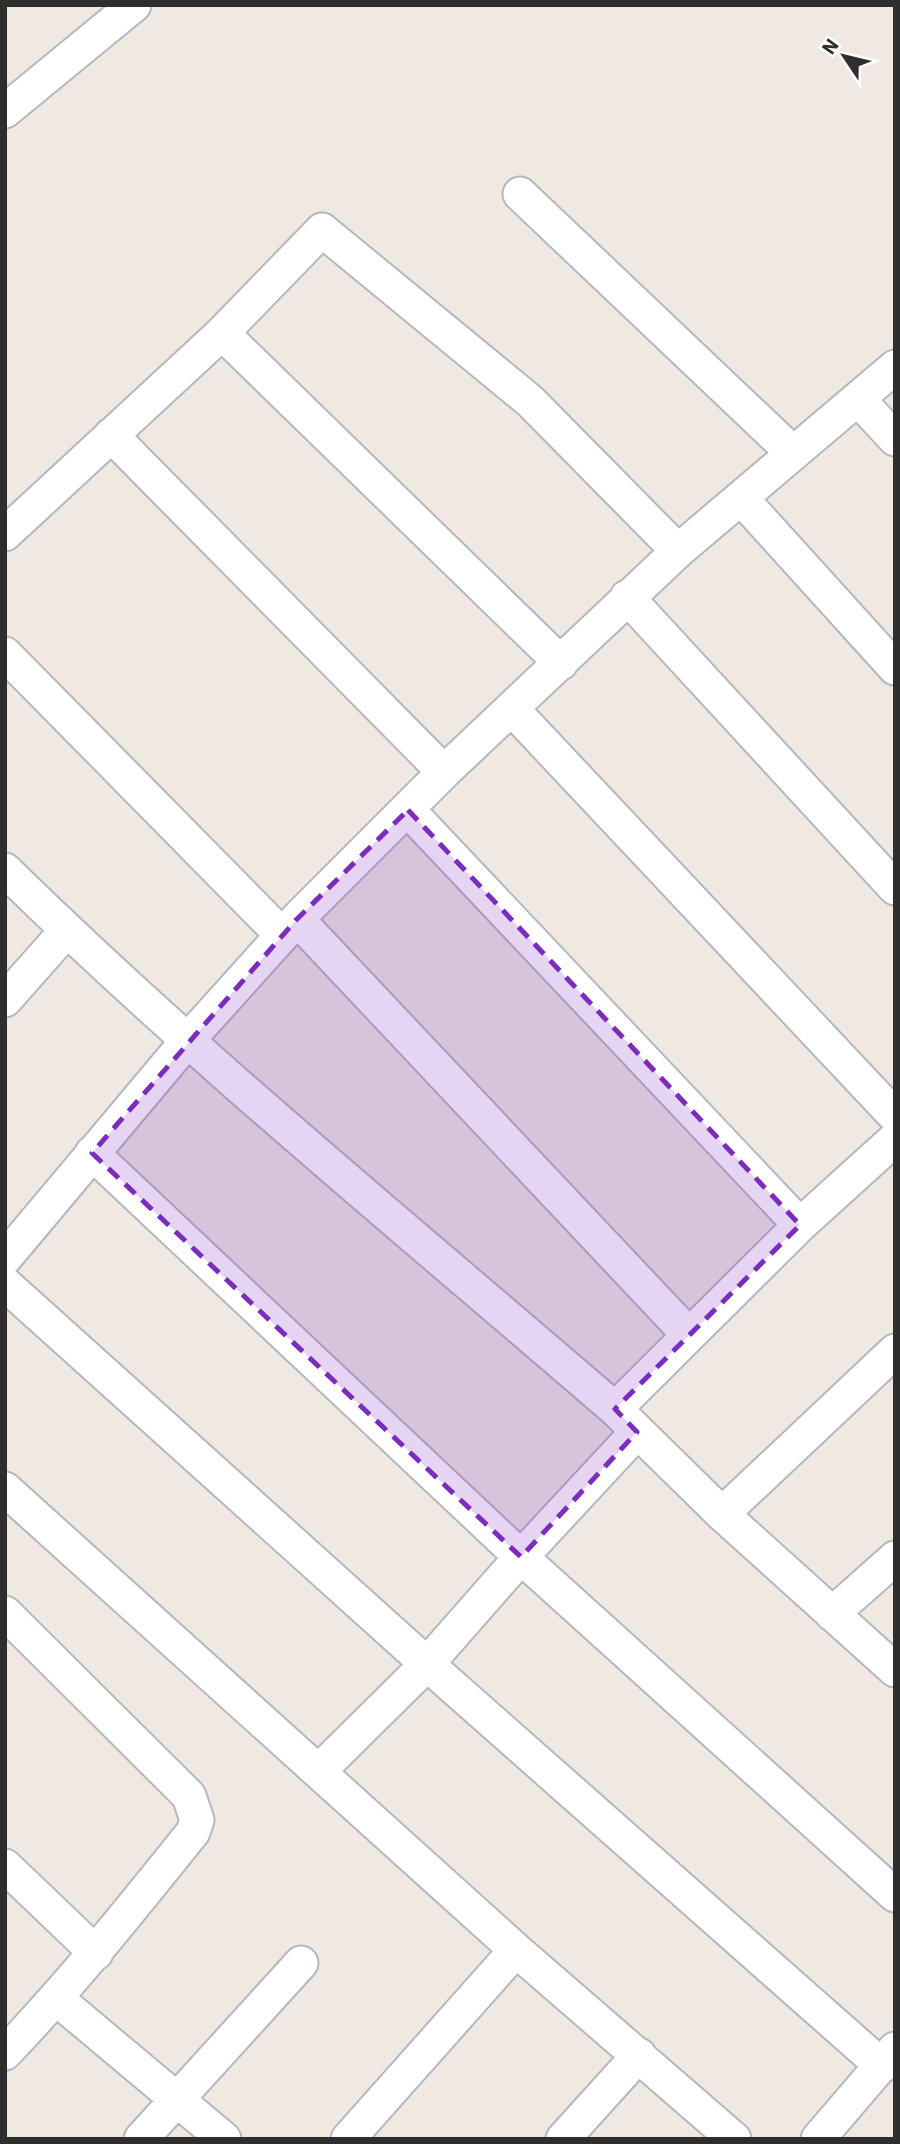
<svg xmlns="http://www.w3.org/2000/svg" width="900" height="2144" font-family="'IBM Plex Sans',sans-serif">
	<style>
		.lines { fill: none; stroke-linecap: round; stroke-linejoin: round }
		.street-casing { stroke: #b4b7c1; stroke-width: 37 }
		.street { stroke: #fff; stroke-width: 33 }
		.marked { fill: #7b2cbf; fill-opacity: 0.2; stroke: #7b2cbf; stroke-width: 5; stroke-dasharray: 14 9; stroke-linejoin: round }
	</style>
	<rect width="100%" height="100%" fill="#efe9e1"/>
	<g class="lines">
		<g class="street-casing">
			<path id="street" d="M 5,111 L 134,5
				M 520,194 L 793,453
				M 222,333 L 561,663
				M 858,399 L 895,439
				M 111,435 L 444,772
				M 741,498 L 895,668
				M 5,534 L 222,333 L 322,230 L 530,401 L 678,551 L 444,772 L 297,919 L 188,1040 L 5,1258
				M 678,551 L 895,367
				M 627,597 L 895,888
				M 5,654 L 282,935
				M 512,709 L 895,1116
				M 408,810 L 800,1225
				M 5,870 C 199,1060 410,1232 615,1409
				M 297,919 L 688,1334
				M 5,1000 L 67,930
				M 895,1139 L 800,1225 L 615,1409 L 722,1514 L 895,1670
				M 92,1153 L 521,1557 L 895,1895
				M 5,1284 L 427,1664 L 882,2066
				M 5,1489 L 516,1950 L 734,2139
				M 722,1514 L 895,1351
				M 5,1613 L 189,1796 L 197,1820 L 193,1832 C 132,1908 72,1983 5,2053
				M 832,1614 L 895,1558
				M 319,1771 L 427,1664 L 521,1557 L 637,1432
				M 5,1866 L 96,1953
				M 57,1999 L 224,2139
				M 141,2139 L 301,1963
				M 348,2139 L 516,1950
				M 563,2139 L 639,2055
				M 818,2139 L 895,2049"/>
		</g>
		<use href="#street" class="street"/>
	</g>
	<path class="marked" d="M 408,810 L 800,1225 L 615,1409 L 637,1432 L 521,1557 L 92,1153 L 297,919 Z"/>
	<rect width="900" height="2144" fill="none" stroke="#2e2e2e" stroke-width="14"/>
	<g transform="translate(844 56) rotate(305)" stroke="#ffffff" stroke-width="5" paint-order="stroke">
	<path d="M0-5L12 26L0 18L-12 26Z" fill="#2e2e2e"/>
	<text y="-10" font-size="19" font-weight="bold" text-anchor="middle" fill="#2e2e2e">N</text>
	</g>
</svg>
